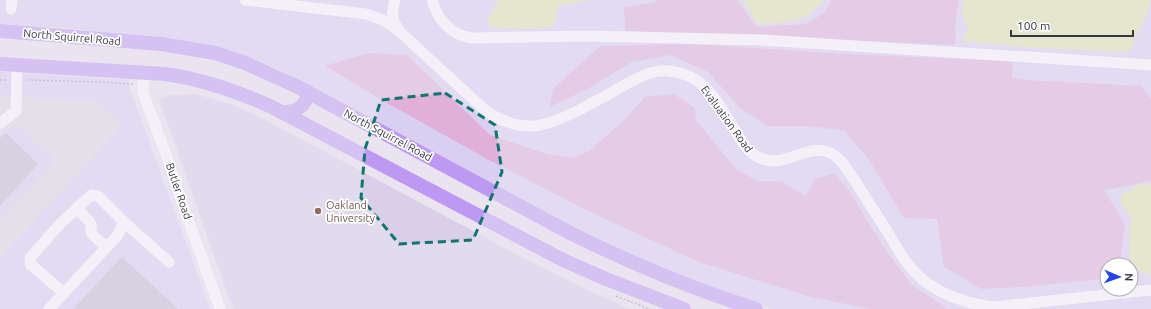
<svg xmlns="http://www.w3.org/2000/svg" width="1151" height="309" font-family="Ubuntu,sans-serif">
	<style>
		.commercial { fill: #d9d0f1; fill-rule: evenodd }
		.education { fill: #d9cfe8 }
		.green { fill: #e1b0da }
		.parking { fill: #dddce1 }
		.water { fill: #e1e8a5 }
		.building { fill: #c1bbd0 }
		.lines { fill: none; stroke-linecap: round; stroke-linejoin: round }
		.path { stroke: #a59abb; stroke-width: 1.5; stroke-dasharray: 2 2; stroke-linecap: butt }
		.minor { stroke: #fff; stroke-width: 11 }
		.major { stroke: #be99f4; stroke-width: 14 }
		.marked { fill: none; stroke: #0f766e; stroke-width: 3; stroke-dasharray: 8 5; stroke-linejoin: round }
		.education-dot { fill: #8d6e63; stroke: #fff; stroke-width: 1.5 }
		.labels { text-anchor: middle; stroke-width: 3.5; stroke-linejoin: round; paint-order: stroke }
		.street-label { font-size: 11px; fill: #383542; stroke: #fff }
		.education-label { font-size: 11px; fill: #785e54; stroke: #fff; text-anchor: start }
	</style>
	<rect width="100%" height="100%" fill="#e9e4f0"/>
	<path class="commercial" d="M 0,0 L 1151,0 L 1151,309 L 773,309 L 707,287 L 592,238 L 278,69 L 246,57 L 127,36 L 67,28 L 0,24 ZM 1107,265 L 1131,265 L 1131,289 L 1107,289 Z
		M 0,72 L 127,80 L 210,309 L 0,309 Z"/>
	<path class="education" d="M 195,94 L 234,105 L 258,116 L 529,261 L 588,290 L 630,309 L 233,309 L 159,99 L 173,95 Z"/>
	<path class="green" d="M 658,0 L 737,0 L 757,27 L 806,24 L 824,13 L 831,0 L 959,0 L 956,14 L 955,45 L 625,31 L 624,7 L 654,3 Z
		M 690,44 L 868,55 L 1013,61 L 1012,78 L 1026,80 L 1141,86 L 1151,99 L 1151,181 L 1104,190 L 1125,224 L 1120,265 L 1107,265 L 1107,276 L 1102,279 L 1023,287 L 981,289 L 944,267 L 937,219 L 904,218 L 869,160 L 845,131 L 810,126 L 767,126 L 739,107 L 708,72 L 670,55 L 632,62 L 589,88 L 550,107 L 553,89 L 600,46 Z
		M 368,53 L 407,55 L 490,135 L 547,154 L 574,158 L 589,151 L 624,120 L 645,97 L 674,94 L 695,108 L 696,120 L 736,169 L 757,181 L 781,181 L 806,196 L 815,179 L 834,173 L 848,189 L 883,246 L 912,285 L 948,309 L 870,309 L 807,296 L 699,262 L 588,211 L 487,159 L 387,103 L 325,66 Z"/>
	<path class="parking" d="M 0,95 L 96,101 L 122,125 L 0,258 L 0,220 L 56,160 L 17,124 L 0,135 Z"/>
	<path class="water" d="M 499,0 L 590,0 L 559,6 C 555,13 558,20 553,26 C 543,28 502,30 492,27 C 490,26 490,26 487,23 L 490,16 Z
		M 742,0 L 824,0 C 810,18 794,23 772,23 C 768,23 762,24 759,23 C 754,21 746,5 742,0 Z
		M 964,0 L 1150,0 L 1149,6 L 1142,25 L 1134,38 L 1133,46 L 1131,50 L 1125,52 L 1037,48 L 962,41 L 964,34 L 969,30 C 964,21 960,11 964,0 Z
		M 1146,184 L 1151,185 L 1151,275 L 1144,274 L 1131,263 L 1129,254 L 1131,217 L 1120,202 L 1122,194 L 1138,185 Z"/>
	<path class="building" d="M 6,133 L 38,164 L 0,206 L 0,138 Z
		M 122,257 L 178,309 L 73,309 Z"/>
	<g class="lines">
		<path class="path" d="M 0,80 L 7,80
			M 27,80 L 99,82 L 133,84
			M 616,296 L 650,309"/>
		<path class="minor" d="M 245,0 L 366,14 L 383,20 L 398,30 L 487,112 C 524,135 547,127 583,108 C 598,100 613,92 628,83 C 640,77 654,69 668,71 C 707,74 719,105 738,135 C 744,145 750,155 763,159 C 790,169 814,134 840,160 C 844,164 847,170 851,175 C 863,194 875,212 887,231 C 894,243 901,256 910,267 C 932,293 962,303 994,307 L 1151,290
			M 395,0 C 392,11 391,19 398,29
			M 432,0 C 438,20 451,35 472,38 L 587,36 L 762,40 L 1151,65
			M 11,9 L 12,0
			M 143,72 L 143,93 L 166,154 L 184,208 L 220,309
			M 0,123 L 16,111 L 17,65
			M 77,208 L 89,221 L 91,224 L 91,232 L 93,235 L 106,247
			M 124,222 L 169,262
			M 49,309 L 118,235 L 124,222 L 98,196 L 91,195 L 58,226 L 30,258 L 30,264 L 64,293"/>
		<path class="major" d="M 0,31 L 161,44 L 215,53 L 245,63 L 296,86 L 572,234 C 633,264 692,289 756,309
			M 0,64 L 165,74 C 202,79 236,91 270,106 L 563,260 L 606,279 L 684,309
			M 281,112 C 296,112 306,108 308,92"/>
	</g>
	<path d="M0 0H1151V309H0ZM 445,93 L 495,125 L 502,172 L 473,240 L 399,244 L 361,198 L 365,149 L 381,100 Z" fill="#e9e4f0" fill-opacity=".55" fill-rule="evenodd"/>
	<path class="marked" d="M 445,93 L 495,125 L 502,172 L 473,240 L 399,244 L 361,198 L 365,149 L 381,100 Z"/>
	<circle class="education-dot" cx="318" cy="211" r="4"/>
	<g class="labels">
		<g class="street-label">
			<text transform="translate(72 37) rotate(5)" y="4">North Squirrel Road</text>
			<text transform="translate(727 119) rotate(54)" y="4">Evaluation Road</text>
			<text transform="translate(388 135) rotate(28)" y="4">North Squirrel Road</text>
			<text transform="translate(179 191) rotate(71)" y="4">Butler Road</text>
		</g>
		<g class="education-label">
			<text x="326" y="209">Oakland<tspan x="326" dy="13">University</tspan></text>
		</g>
	</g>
	<g transform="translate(1119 277) rotate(92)"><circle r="19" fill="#ffffff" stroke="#afaeb3"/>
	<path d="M0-3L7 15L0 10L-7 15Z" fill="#2745e4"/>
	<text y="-6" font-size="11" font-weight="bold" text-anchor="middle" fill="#383542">N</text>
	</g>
	<path d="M1011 30v6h122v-6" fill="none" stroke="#383542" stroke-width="2"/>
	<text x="1017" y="30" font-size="12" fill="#383542" stroke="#ffffff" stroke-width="3" paint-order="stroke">100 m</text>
</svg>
